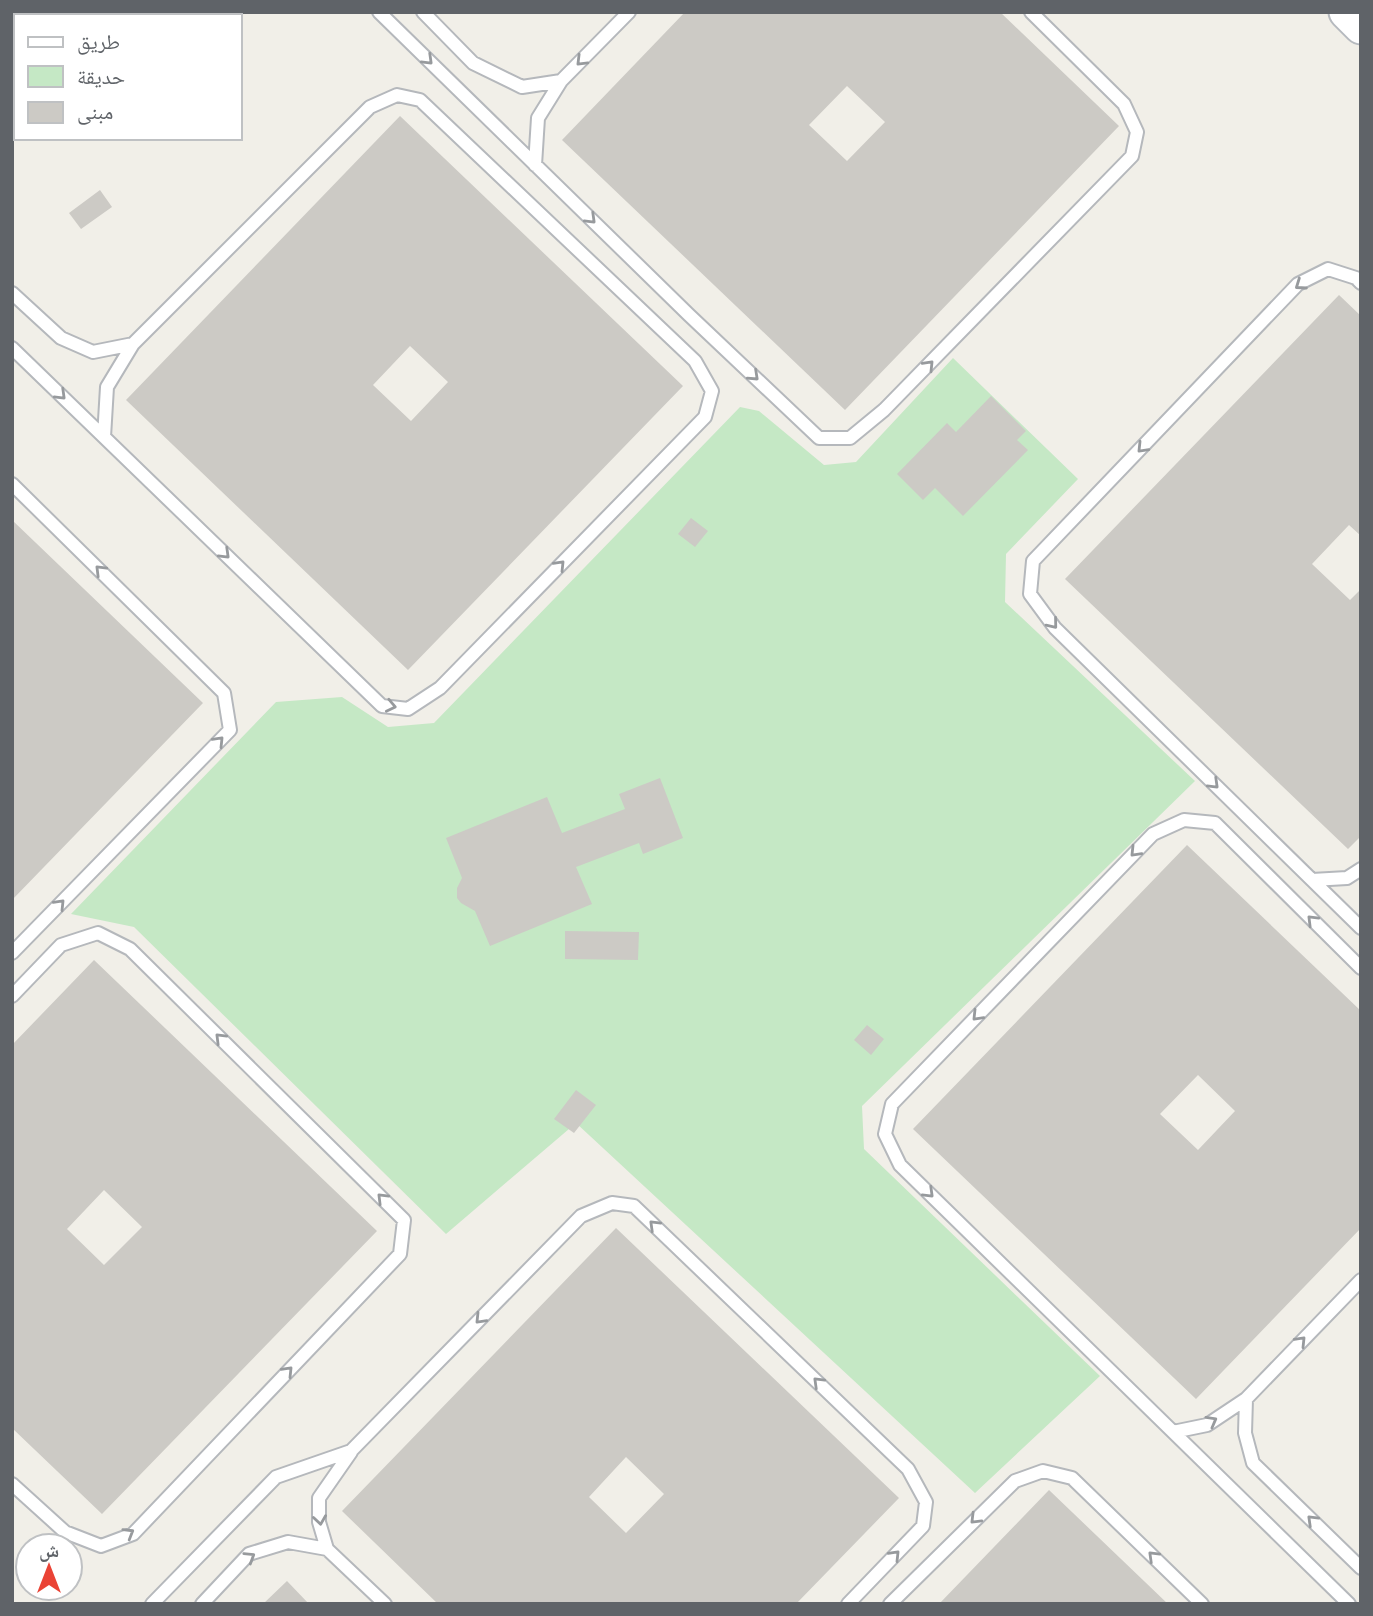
<svg xmlns="http://www.w3.org/2000/svg" width="1373" height="1616" font-family="Jost,'Noto Naskh Arabic',sans-serif">
	<style>
		.green { fill: #c5e8c5 }
		.building { fill: #cccac5; fill-rule: evenodd }
		.lines { fill: none; stroke-linecap: round; stroke-linejoin: round }
		.lane-casing { stroke: #b5b8bc; stroke-width: 16 }
		.secondary-casing { stroke: #b6babf; stroke-width: 37 }
		.lane { stroke: #fff; stroke-width: 12 }
		.secondary { stroke: #fff; stroke-width: 33 }
		.oneway { stroke: #979a9d }
	</style>
	<rect width="100%" height="100%" fill="#f1efe8"/>
	<path class="green" d="M 953,358 L 1078,479 L 1006,554 L 1005,602 L 1195,781 L 862,1106 L 864,1149 L 1100,1376 L 975,1493 L 576,1123 L 446,1234 L 134,927 L 71,914 L 276,702 L 342,697 L 388,727 L 434,723 L 740,407 L 759,411 L 824,465 L 856,462 Z"/>
	<path class="building" d="M 685,12 L 1000,12 L 1119,126 L 845,410 L 562,140 ZM 847,86 L 885,122 L 847,161 L 809,125 Z
		M 400,116 L 683,386 L 408,670 L 126,400 ZM 410,346 L 448,382 L 411,421 L 373,385 Z
		M 100,190 L 112,207 L 81,229 L 69,213 Z
		M 1339,295 L 1361,316 L 1361,536 L 1349,525 L 1312,564 L 1350,600 L 1361,589 L 1361,836 L 1348,849 L 1065,579 Z
		M 991,396 L 1026,431 L 1017,440 L 1028,450 L 963,516 L 935,488 L 923,500 L 897,474 L 947,423 L 956,432 Z
		M 691,518 L 708,531 L 695,547 L 678,534 Z
		M 12,520 L 203,703 L 12,900 Z
		M 660,778 L 683,838 L 643,854 L 639,843 L 576,867 L 592,904 L 490,946 L 475,911 L 461,903 L 457,898 L 457,888 L 462,878 L 446,838 L 547,797 L 562,833 L 625,809 L 619,794 Z
		M 1187,845 L 1361,1011 L 1361,1228 L 1196,1399 L 913,1129 ZM 1198,1075 L 1235,1111 L 1198,1150 L 1160,1114 Z
		M 565,931 L 639,932 L 638,960 L 565,959 Z
		M 94,960 L 377,1231 L 102,1514 L 12,1428 L 12,1045 ZM 104,1190 L 142,1227 L 104,1265 L 67,1229 Z
		M 867,1025 L 884,1039 L 871,1055 L 854,1040 Z
		M 576,1090 L 596,1105 L 574,1133 L 554,1119 Z
		M 616,1228 L 899,1498 L 796,1604 L 438,1604 L 342,1511 ZM 626,1457 L 664,1494 L 626,1533 L 589,1497 Z
		M 1049,1490 L 1168,1604 L 939,1604 Z
		M 287,1581 L 309,1604 L 263,1604 Z"/>
	<g class="lines">
		<g class="lane-casing">
			<path id="lane" d="M 379,12 L 689,315 L 819,438 L 850,438 L 884,410 L 1132,156 L 1137,132 L 1124,104 L 1031,12
				M 423,12 L 473,63 L 522,87 L 561,81 L 629,12
				M 535,165 L 538,118 L 561,81
				M 1361,283 L 1356,278 L 1328,269 L 1298,284 L 1033,561 L 1030,594 L 1055,628 L 1361,928
				M 12,293 L 61,338 L 93,352 L 133,344 L 370,107 L 397,95 L 420,100 L 695,361 L 712,391 L 705,417 L 440,688 L 408,709 L 382,706 L 12,348
				M 104,437 L 107,387 L 133,344
				M 12,484 L 224,693 L 230,730 L 12,953
				M 1312,880 L 1347,878 L 1361,869
				M 12,996 L 61,945 L 98,933 L 130,949 L 404,1220 L 400,1254 L 133,1534 L 101,1546 L 65,1532 L 12,1484
				M 1361,1280 L 1246,1399 L 1245,1433 L 1253,1463 L 1361,1568
				M 1173,1432 L 1207,1425 L 1246,1399
				M 327,1549 L 319,1522 L 319,1498 L 351,1452
				M 152,1604 L 276,1477 L 351,1451 L 581,1216 L 612,1203 L 634,1206 L 908,1469 L 926,1502 L 923,1526 L 848,1604
				M 202,1604 L 249,1554 L 288,1542 L 327,1549 L 385,1604
				M 890,1604 L 1015,1481 L 1043,1471 L 1072,1478 L 1202,1604
				M 1349,1604 L 900,1165 L 885,1134 L 892,1104 L 1153,834 L 1184,820 L 1215,823 L 1361,968"/>
		</g>
		<g class="secondary-casing">
			<path id="secondary" d="M 1346,12 L 1361,27
				M 92,16 L 95,12
				M 12,18 L 18,12
				M 12,95 L 16,91"/>
		</g>
		<use href="#lane" class="lane"/>
		<use href="#secondary" class="secondary"/>
	</g>
	<defs><path id="oneway-chevron" d="M-2-3.5L2.5 0L-2 3.5" fill="none" stroke-width="1.6" stroke-linecap="round" stroke-linejoin="round" transform="scale(1.75)"/></defs>
	<g class="oneway">
		<use href="#oneway-chevron" transform="translate(428 60) rotate(44)"/>
		<use href="#oneway-chevron" transform="translate(581 61) rotate(135)"/>
		<use href="#oneway-chevron" transform="translate(591 219) rotate(44)"/>
		<use href="#oneway-chevron" transform="translate(1300 285) rotate(145)"/>
		<use href="#oneway-chevron" transform="translate(929 365) rotate(-46)"/>
		<use href="#oneway-chevron" transform="translate(754 376) rotate(43)"/>
		<use href="#oneway-chevron" transform="translate(61 395) rotate(44)"/>
		<use href="#oneway-chevron" transform="translate(1142 448) rotate(134)"/>
		<use href="#oneway-chevron" transform="translate(225 554) rotate(44)"/>
		<use href="#oneway-chevron" transform="translate(560 565) rotate(-46)"/>
		<use href="#oneway-chevron" transform="translate(100 570) rotate(-135)"/>
		<use href="#oneway-chevron" transform="translate(1053 624) rotate(51)"/>
		<use href="#oneway-chevron" transform="translate(391 706) rotate(12)"/>
		<use href="#oneway-chevron" transform="translate(219 741) rotate(-46)"/>
		<use href="#oneway-chevron" transform="translate(1214 784) rotate(44)"/>
		<use href="#oneway-chevron" transform="translate(1135 852) rotate(134)"/>
		<use href="#oneway-chevron" transform="translate(60 904) rotate(-46)"/>
		<use href="#oneway-chevron" transform="translate(1312 920) rotate(-135)"/>
		<use href="#oneway-chevron" transform="translate(977 1016) rotate(134)"/>
		<use href="#oneway-chevron" transform="translate(220 1038) rotate(-135)"/>
		<use href="#oneway-chevron" transform="translate(929 1193) rotate(44)"/>
		<use href="#oneway-chevron" transform="translate(382 1198) rotate(-135)"/>
		<use href="#oneway-chevron" transform="translate(654 1225) rotate(-136)"/>
		<use href="#oneway-chevron" transform="translate(480 1319) rotate(134)"/>
		<use href="#oneway-chevron" transform="translate(1301 1341) rotate(-46)"/>
		<use href="#oneway-chevron" transform="translate(288 1371) rotate(-46)"/>
		<use href="#oneway-chevron" transform="translate(818 1382) rotate(-136)"/>
		<use href="#oneway-chevron" transform="translate(1212 1421) rotate(-29)"/>
		<use href="#oneway-chevron" transform="translate(975 1519) rotate(135)"/>
		<use href="#oneway-chevron" transform="translate(320 1520) rotate(82)"/>
		<use href="#oneway-chevron" transform="translate(1312 1520) rotate(-136)"/>
		<use href="#oneway-chevron" transform="translate(129 1533) rotate(-31)"/>
		<use href="#oneway-chevron" transform="translate(895 1555) rotate(-46)"/>
		<use href="#oneway-chevron" transform="translate(1153 1556) rotate(-136)"/>
		<use href="#oneway-chevron" transform="translate(250 1557) rotate(-32)"/>
	</g>
	<rect width="1373" height="1616" fill="none" stroke="#5f6368" stroke-width="28"/>
	<rect x="14" y="14" width="228" height="126" fill="#ffffff" stroke="#bfc1c3" stroke-width="2"/>
	<rect x="28" y="37" width="35" height="10" fill="#ffffff" stroke="#bfc1c3" stroke-width="2"/>
	<text x="77" y="49" font-size="21" fill="#5f6368">طريق</text>
	<rect x="28" y="66" width="35" height="21" fill="#c5e8c5" stroke="#bfc1c3" stroke-width="2"/>
	<text x="77" y="84" font-size="21" fill="#5f6368">حديقة</text>
	<rect x="28" y="102" width="35" height="21" fill="#cccac5" stroke="#bfc1c3" stroke-width="2"/>
	<text x="77" y="119" font-size="21" fill="#5f6368">مبنى</text>
	<g transform="translate(49 1567)"><circle r="33" fill="#ffffff" stroke="#bfc1c3" stroke-width="2"/>
	<path d="M0-5L12 26L0 18L-12 26Z" fill="#ea4335"/>
	<text y="-10" font-size="19" font-weight="bold" text-anchor="middle" fill="#5f6368">ش</text>
	</g>
</svg>
